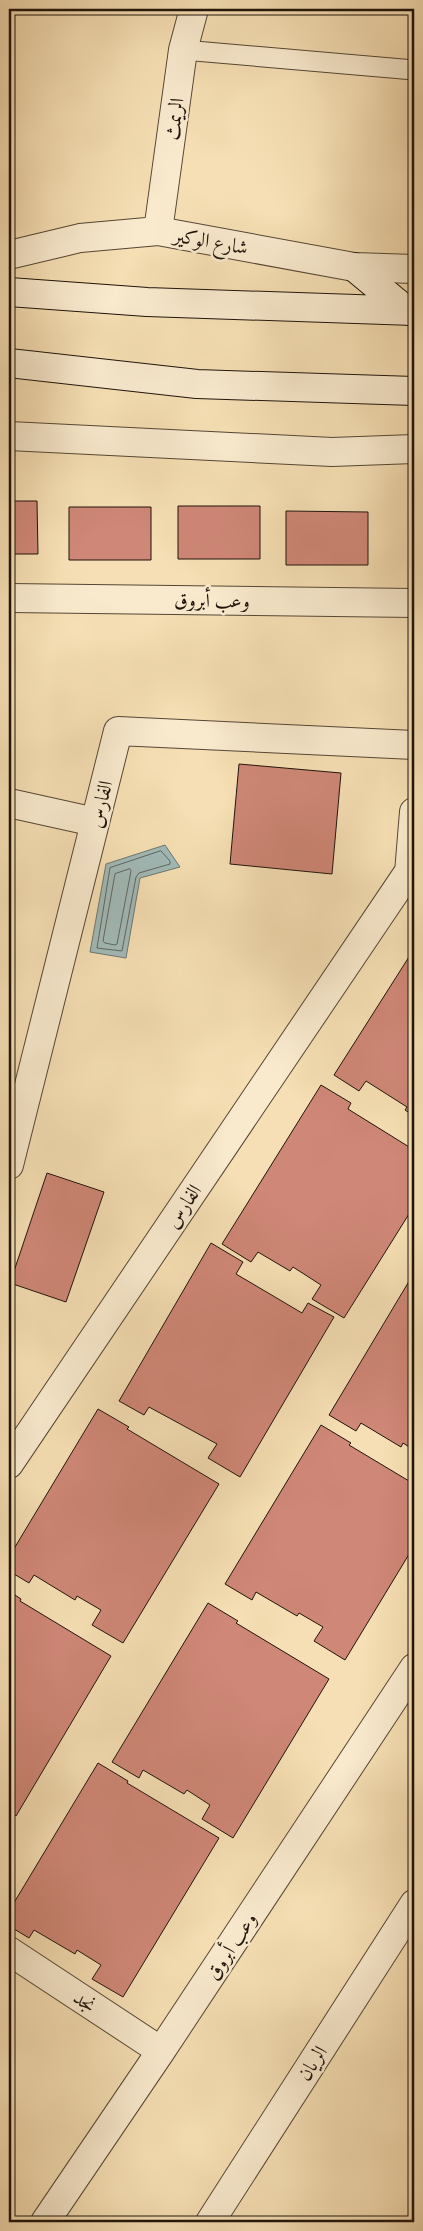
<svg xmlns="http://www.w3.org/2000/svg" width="423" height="2231" font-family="'Gentium Book Plus',Amiri,serif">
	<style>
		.water { fill: #a1bab8; stroke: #6d7772 }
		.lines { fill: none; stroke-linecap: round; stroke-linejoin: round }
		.shore { stroke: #606661; stroke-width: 1 }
		.building { fill: #cf8777; stroke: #1f130a }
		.service-casing { stroke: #554634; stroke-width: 21 }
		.minor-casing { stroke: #554634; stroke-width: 30 }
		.secondary-casing { stroke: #1f130a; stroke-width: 30 }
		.service { stroke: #f9eace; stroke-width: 19 }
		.minor { stroke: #f9eace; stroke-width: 28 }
		.secondary { stroke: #f9eace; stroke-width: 28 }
		.labels { text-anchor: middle; stroke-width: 5; stroke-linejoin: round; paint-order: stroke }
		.street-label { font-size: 20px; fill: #1f130a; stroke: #f9eace }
	</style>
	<rect width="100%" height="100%" fill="#f6dfb4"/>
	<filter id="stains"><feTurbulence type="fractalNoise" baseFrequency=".004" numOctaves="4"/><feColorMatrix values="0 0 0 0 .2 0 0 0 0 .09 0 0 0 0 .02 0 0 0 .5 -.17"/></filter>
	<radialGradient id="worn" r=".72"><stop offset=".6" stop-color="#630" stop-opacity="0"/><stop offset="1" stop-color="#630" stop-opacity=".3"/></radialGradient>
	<path class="water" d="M 165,845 L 180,867 L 140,878 L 126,958 L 90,952 L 106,864 Z"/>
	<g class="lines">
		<path class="shore" d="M 161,851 L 170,861 L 170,864 L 139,873 L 136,877 L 122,951 L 97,948 L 110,868 Z
			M 130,869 L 131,871 L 117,944 L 115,945 L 105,943 L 103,941 L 115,874 Z"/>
	</g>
	<path class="building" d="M 9,501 L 37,501 L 38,554 L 9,554 Z
		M 178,506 L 260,506 L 260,559 L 178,559 Z
		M 69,507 L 151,507 L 151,560 L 69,560 Z
		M 286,511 L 368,512 L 368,565 L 286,565 Z
		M 239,764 L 341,773 L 332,874 L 230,864 Z
		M 414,949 L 414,1116 L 405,1110 L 407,1107 L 366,1081 L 359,1091 L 334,1075 Z
		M 321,1085 L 351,1103 L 348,1109 L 414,1150 L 414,1206 L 344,1318 L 312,1299 L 321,1285 L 293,1267 L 290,1271 L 258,1252 L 251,1262 L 222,1244 Z
		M 47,1173 L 104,1192 L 66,1302 L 10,1283 Z
		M 211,1243 L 243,1262 L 236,1274 L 302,1313 L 308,1303 L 334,1317 L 240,1477 L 208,1458 L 217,1444 L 149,1407 L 144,1415 L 119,1401 Z
		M 414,1273 L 414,1450 L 403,1443 L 401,1447 L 361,1423 L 356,1431 L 329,1415 Z
		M 98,1409 L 129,1427 L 127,1429 L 219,1484 L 123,1643 L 92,1625 L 101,1610 L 77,1596 L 75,1600 L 34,1575 L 29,1583 L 9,1571 L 9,1557 Z
		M 321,1425 L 351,1443 L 349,1445 L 414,1484 L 414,1546 L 345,1660 L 314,1641 L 323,1627 L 299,1613 L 297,1616 L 256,1592 L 252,1600 L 225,1584 Z
		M 9,1591 L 21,1599 L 20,1601 L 111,1656 L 16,1816 L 9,1811 Z
		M 208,1603 L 238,1621 L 236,1623 L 329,1679 L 233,1838 L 202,1819 L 210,1805 L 187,1790 L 184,1794 L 143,1770 L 139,1778 L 112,1762 Z
		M 98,1763 L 128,1781 L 127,1783 L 219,1838 L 123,1997 L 92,1979 L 101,1965 L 77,1950 L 75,1954 L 34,1930 L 29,1938 L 9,1926 L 9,1911 Z"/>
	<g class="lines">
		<g class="service-casing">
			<path id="service" d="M 183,50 L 414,70"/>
		</g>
		<g class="minor-casing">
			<path id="minor" d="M 158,231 L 183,50 L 194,9
				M 9,255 L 80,238 L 158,231 L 354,267 L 414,269
				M 9,436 L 332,452 L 414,449
				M 9,598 L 414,603
				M 9,803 L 95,822
				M 409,873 L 414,812
				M 9,1165 L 118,731 L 414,745
				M 9,1464 L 414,864
				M 9,1951 L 161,2051
				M 45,2222 L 161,2051 L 414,1668
				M 210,2222 L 414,1904"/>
		</g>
		<g class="secondary-casing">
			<path id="secondary" d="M 354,267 L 407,311
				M 9,292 L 147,302 L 414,311
				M 9,363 L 197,384 L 414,391"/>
		</g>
		<use href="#service" class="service"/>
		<use href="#minor" class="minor"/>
		<use href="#secondary" class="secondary"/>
	</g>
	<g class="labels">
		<g class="street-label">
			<text transform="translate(174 119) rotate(-82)" y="7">الريمث</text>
			<text transform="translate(211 241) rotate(10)" y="7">شارع الوكير</text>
			<text transform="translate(212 600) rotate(1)" y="7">وعب أبروق</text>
			<text transform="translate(100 804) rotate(-76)" y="7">الفارس</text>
			<text transform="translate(183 1206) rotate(-56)" y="7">الفارس</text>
			<text transform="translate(231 1946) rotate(-57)" y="7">وعب أبروق</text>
			<text transform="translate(85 2001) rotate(33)" y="7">نجد</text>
			<text transform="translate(312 2063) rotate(-57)" y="7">الريان</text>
		</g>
	</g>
	<rect width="423" height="2231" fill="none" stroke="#f6dfb4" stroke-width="30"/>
	<rect x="10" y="10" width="403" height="2211" fill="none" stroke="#1f130a" stroke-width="2.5"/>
	<rect x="15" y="15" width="393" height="2201" fill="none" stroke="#1f130a"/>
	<rect width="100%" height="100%" filter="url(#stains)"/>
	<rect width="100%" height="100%" fill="url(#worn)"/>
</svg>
